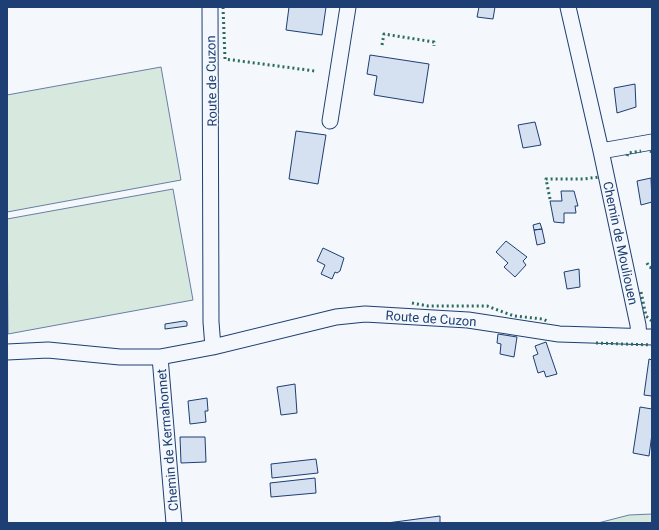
<svg xmlns="http://www.w3.org/2000/svg" width="659" height="530" font-family="Roboto,sans-serif">
	<style>
		.green { fill: #d7e8df; stroke: #687fa3 }
		.building { fill: #d5e0f0; stroke: #1d3f73 }
		.lines { fill: none; stroke-linecap: round; stroke-linejoin: round }
		.minor-casing { stroke: #1d3f73; stroke-width: 17 }
		.minor { stroke: #f4f7fb; stroke-width: 15 }
		.hedge { stroke: #2c6c60; stroke-width: 3; stroke-dasharray: 2 3; stroke-linecap: butt }
		.labels { text-anchor: middle; stroke-width: 3; stroke-linejoin: round; paint-order: stroke }
		.street-label { font-size: 13px; fill: #1d3f73; stroke: #f4f7fb }
	</style>
	<rect width="100%" height="100%" fill="#f4f7fb"/>
	<path class="green" d="M 161,67 L 181,180 L 7,212 L 7,95 Z
		M 173,189 L 193,300 L 8,334 L 7,219 Z
		M 652,514 L 652,523 L 598,523 L 629,515 Z"/>
	<path class="building" d="M 289,7 L 326,7 L 322,35 L 286,30 Z
		M 479,7 L 495,7 L 493,19 L 477,17 Z
		M 370,55 L 429,64 L 423,103 L 374,95 L 377,76 L 367,74 Z
		M 635,84 L 636,107 L 617,113 L 614,88 Z
		M 535,122 L 541,145 L 523,148 L 518,125 Z
		M 296,131 L 326,135 L 318,184 L 289,179 Z
		M 651,178 L 652,202 L 641,205 L 637,181 Z
		M 561,191 L 574,191 L 578,206 L 575,206 L 576,213 L 564,213 L 564,223 L 554,222 L 550,201 L 562,201 Z
		M 540,223 L 542,229 L 534,230 L 533,225 Z
		M 542,229 L 545,243 L 537,245 L 534,230 Z
		M 506,241 L 527,257 L 523,261 L 526,265 L 515,277 L 504,267 L 508,263 L 496,252 Z
		M 323,248 L 344,258 L 340,271 L 337,273 L 335,272 L 332,279 L 321,274 L 325,265 L 317,261 Z
		M 579,269 L 580,287 L 567,289 L 564,272 Z
		M 184,321 L 187,322 L 187,326 L 165,329 L 165,324 Z
		M 498,334 L 517,337 L 514,357 L 500,354 L 501,344 L 497,343 Z
		M 546,342 L 557,374 L 546,377 L 544,371 L 538,373 L 533,356 L 538,354 L 535,346 Z
		M 649,359 L 652,360 L 652,396 L 644,395 Z
		M 295,384 L 297,413 L 281,415 L 277,387 Z
		M 207,398 L 208,411 L 205,411 L 206,422 L 190,424 L 188,401 Z
		M 640,407 L 652,409 L 652,434 L 649,456 L 633,453 Z
		M 180,437 L 205,437 L 206,462 L 181,463 Z
		M 316,459 L 318,473 L 272,478 L 271,464 Z
		M 315,478 L 316,493 L 271,497 L 270,483 Z
		M 440,516 L 440,523 L 387,523 Z"/>
	<g class="lines">
		<g class="minor-casing">
			<path id="minor" d="M 210,7 L 211,322 L 213,347
				M 568,7 L 601,151 L 638,325 L 639,336
				M 330,121 L 348,7
				M 601,151 L 652,142
				M 7,352 L 48,350 L 120,357 L 160,357 L 213,347 L 336,317 L 365,314 L 468,320 L 559,334 L 652,337
				M 160,357 L 174,523"/>
		</g>
		<use href="#minor" class="minor"/>
		<path class="hedge" d="M 223,7 L 225,59 L 315,71
			M 382,45 L 384,34 L 434,42 L 434,46
			M 650,151 L 652,152
			M 627,156 L 628,153 L 641,151
			M 550,199 L 546,179 L 583,179 L 599,177
			M 647,263 L 649,267 L 652,268
			M 641,292 L 646,316 L 652,321
			M 412,303 L 428,306 L 487,306 L 514,316 L 543,319 L 547,321
			M 596,343 L 652,345"/>
	</g>
	<g class="labels">
		<g class="street-label">
			<text transform="translate(211 81) rotate(-91)" y="5">Route de Cuzon</text>
			<text transform="translate(621 243) rotate(78)" y="5">Chemin de Mouliouen</text>
			<text transform="translate(431 318) rotate(4)" y="5">Route de Cuzon</text>
			<text transform="translate(167 440) rotate(-95)" y="5">Chemin de Kermahonnet</text>
		</g>
	</g>
	<rect width="659" height="530" fill="none" stroke="#1d3f73" stroke-width="16"/>
</svg>
